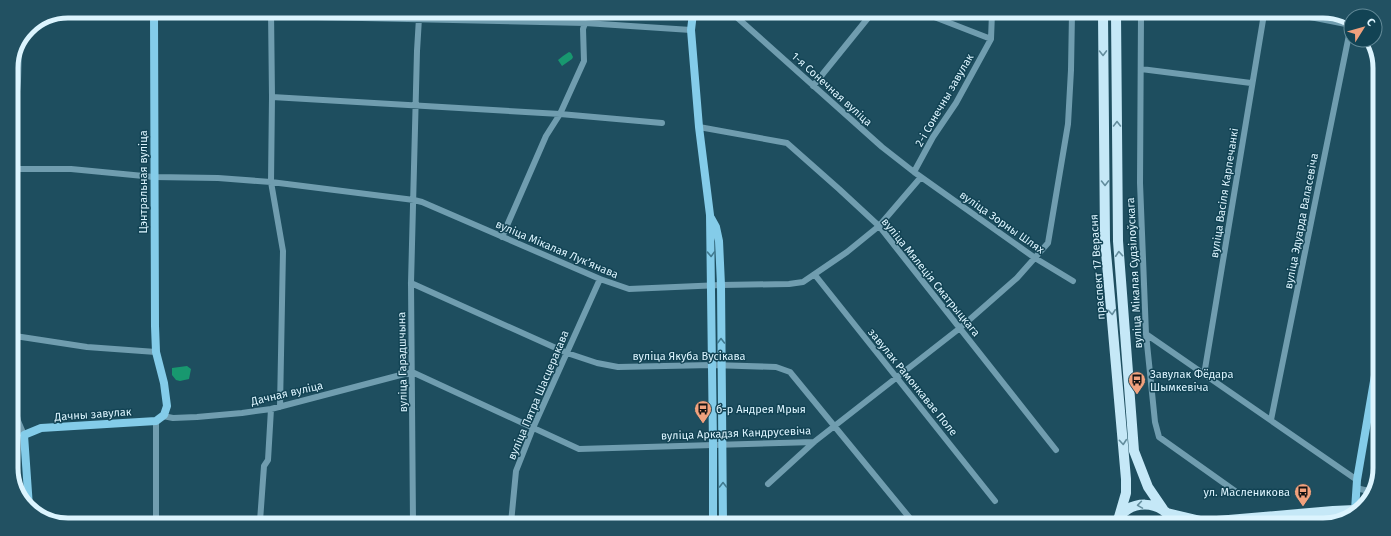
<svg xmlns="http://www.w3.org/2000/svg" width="1391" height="536" font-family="'Fira Sans',sans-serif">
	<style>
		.water { fill: #18986f }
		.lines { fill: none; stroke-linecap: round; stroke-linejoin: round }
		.street { stroke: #709daf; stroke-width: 6 }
		.secondary { stroke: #84cce9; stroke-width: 8 }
		.primary { stroke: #c5e8f7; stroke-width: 10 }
		.oneway { stroke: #638d9d }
		.oneway2 { stroke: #407a90 }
		.labels { text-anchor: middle; stroke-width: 3; stroke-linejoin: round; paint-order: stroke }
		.street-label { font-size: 11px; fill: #dcf4fe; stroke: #124354 }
		.poi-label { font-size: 11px; fill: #dcf4fe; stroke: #124354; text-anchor: start }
		.rim { fill: none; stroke: #dcf4fe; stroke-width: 5 }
	</style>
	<rect width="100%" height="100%" fill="#1e4e5f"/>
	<path class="water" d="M 569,52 L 571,53 L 573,57 L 572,59 L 562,66 L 558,60 L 563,56 Z
		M 187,366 L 191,369 L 189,379 L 180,381 L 176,380 L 172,375 L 172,368 Z"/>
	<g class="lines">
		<path class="street" d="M 271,11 L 272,97 L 271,182 L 283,251 L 280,407
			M 732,13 L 882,147 L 914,172 L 1035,258 L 1073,281
			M 924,13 L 991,39
			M 1141,14 L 1140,183 L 1146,334 L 1155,422 L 1159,437 L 1235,491
			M 1295,14 L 1351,25
			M 271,16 L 585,23 L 691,30
			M 1141,69 L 1251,83
			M 813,86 L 872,13
			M 272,97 L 560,114 L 662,123
			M 699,127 L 787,143 L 839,189 L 879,226 L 1056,450
			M 11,153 L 18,81 L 19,47
			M 11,169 L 71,169 L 154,177 L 218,178 L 271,182 L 414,200 L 422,202 L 600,279 L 629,289 L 721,285 L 789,284 L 803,282 L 847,252 L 879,226 L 921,177
			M 914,172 L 933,137 L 956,103 L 991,39 L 992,13
			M 502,237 L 546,136 L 560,114 L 584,61 L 583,29 L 585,23
			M 815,275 L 995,501
			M 411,283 L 567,353 L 597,363 L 618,367 L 712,365 L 776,367 L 790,372 L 913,522
			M 11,307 L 15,336 L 15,407 L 18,421 L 24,435
			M 1146,334 L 1357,480
			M 15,336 L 87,347 L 156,352
			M 1204,375 L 1264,14
			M 163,416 L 173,418 L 197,417 L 242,413 L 271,409 L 412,372 L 579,449 L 814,442
			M 1271,420 L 1351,25
			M 768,484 L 814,442 L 960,328 L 1017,278 L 1048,243 L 1068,124 L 1071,70 L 1072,13
			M 1356,488 L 1373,492
			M 260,521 L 264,466 L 268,460 L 271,409
			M 156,522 L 156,421
			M 413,523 L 411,283 L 417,51 L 419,18 L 424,19 L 424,12
			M 511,523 L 516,471 L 533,428 L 600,279"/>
		<path class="secondary" d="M 693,13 L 691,30 L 699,127 L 710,215 L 713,444 L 713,524
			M 711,218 L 716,227 L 719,241 L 721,285 L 723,524
			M 29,507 L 24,435 L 41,428 L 156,421 L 164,415 L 167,406 L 164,383 L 156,352 L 155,326 L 154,11
			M 1355,510 L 1357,480 L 1378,358"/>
		<path class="primary" d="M 1103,14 L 1105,241 L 1126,479 L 1126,493 L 1119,517
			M 1116,14 L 1118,241 L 1134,451 L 1148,487 L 1163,509
			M 1167,513 L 1205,522 L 1333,511 L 1355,510 L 1355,515
			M 1115,524 C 1126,498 1164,498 1175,525
			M 1272,525 L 1345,518"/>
	</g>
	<defs><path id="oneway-chevron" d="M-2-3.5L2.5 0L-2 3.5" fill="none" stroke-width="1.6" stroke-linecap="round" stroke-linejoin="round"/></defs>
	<g class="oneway">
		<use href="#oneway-chevron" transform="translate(1103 53) rotate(89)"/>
		<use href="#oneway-chevron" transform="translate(1117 124) rotate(-90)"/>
		<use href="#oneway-chevron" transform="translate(1105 183) rotate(89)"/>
		<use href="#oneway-chevron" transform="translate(1119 254) rotate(-94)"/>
		<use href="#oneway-chevron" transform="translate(1112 312) rotate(85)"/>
		<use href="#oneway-chevron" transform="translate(1123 442) rotate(85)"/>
		<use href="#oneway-chevron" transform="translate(1140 505) rotate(171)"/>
	</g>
	<g class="oneway2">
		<use href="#oneway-chevron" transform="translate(711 254) rotate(88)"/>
		<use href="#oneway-chevron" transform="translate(721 341) rotate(-90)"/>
		<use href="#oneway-chevron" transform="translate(723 485) rotate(-90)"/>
	</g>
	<defs>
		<g id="bus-pin" transform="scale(0.9)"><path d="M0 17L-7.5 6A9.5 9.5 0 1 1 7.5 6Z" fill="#f1a17d" stroke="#124354"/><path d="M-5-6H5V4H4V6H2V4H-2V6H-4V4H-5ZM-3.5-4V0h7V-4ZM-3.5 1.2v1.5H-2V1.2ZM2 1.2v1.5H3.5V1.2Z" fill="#111"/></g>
	</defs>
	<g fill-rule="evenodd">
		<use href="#bus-pin" x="1137" y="380"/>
		<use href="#bus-pin" x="703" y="409"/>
		<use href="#bus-pin" x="1303" y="492"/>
	</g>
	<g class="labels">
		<g class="street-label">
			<text transform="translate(832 89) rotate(42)" y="4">1-я Сонечная вуліца</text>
			<text transform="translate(944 100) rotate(-60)" y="4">2-і Сонечны завулак</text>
			<text transform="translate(143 182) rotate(-90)" y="4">Цэнтральная вуліца</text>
			<text transform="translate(1224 193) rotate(-81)" y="4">вуліца Васіля Карпечанкі</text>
			<text transform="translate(1301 221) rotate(-79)" y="4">вуліца Эдуарда Валасевіча</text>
			<text transform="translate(1002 222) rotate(35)" y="4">вуліца Зорны Шлях</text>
			<text transform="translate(557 249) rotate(23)" y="4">вуліца Мікалая Лукʼянава</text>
			<text transform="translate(1097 267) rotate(-94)" y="4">праспект 17 Верасня</text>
			<text transform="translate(1134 273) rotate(-93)" y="4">вуліца Мікалая Судзілоўскага</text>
			<text transform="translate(931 277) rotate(51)" y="4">вуліца Мялеція Сматрыцкага</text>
			<text x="689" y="360">вуліца Якуба Вусікава</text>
			<text transform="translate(402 362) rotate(-91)" y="4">вуліца Гарадшчына</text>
			<text transform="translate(913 382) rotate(51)" y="4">завулак Рамонкавае Поле</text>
			<text transform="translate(287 393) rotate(-13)" y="4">Дачная вуліца</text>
			<text transform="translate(538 395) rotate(-67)" y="4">вуліца Пятра Шасцеракава</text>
			<text transform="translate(93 414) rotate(-4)" y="4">Дачны завулак</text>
			<text transform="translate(736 433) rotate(-2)" y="4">вуліца Аркадзя Кандрусевіча</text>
		</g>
		<g class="poi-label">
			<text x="1150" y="378">Завулак Фёдара<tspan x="1150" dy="13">Шымкевіча</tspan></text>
			<text x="716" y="413">б-р Андрея Мрыя</text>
			<text x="1290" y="496" text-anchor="end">ул. Масленикова</text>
		</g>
	</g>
	<path d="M0 0H1391V536H0ZM68 18H1323A50 50 0 0 1 1373 68V468A50 50 0 0 1 1323 518H68A50 50 0 0 1 18 468V68A50 50 0 0 1 68 18Z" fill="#225162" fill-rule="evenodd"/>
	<path class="rim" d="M68 18H1323A50 50 0 0 1 1373 68V468A50 50 0 0 1 1323 518H68A50 50 0 0 1 18 468V68A50 50 0 0 1 68 18Z"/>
	<g transform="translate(1363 28) rotate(53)"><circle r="19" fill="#124354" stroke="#638a98"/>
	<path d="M0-3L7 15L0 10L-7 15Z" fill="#f1a17d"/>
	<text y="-6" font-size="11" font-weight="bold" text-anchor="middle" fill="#dcf4fe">С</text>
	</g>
</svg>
